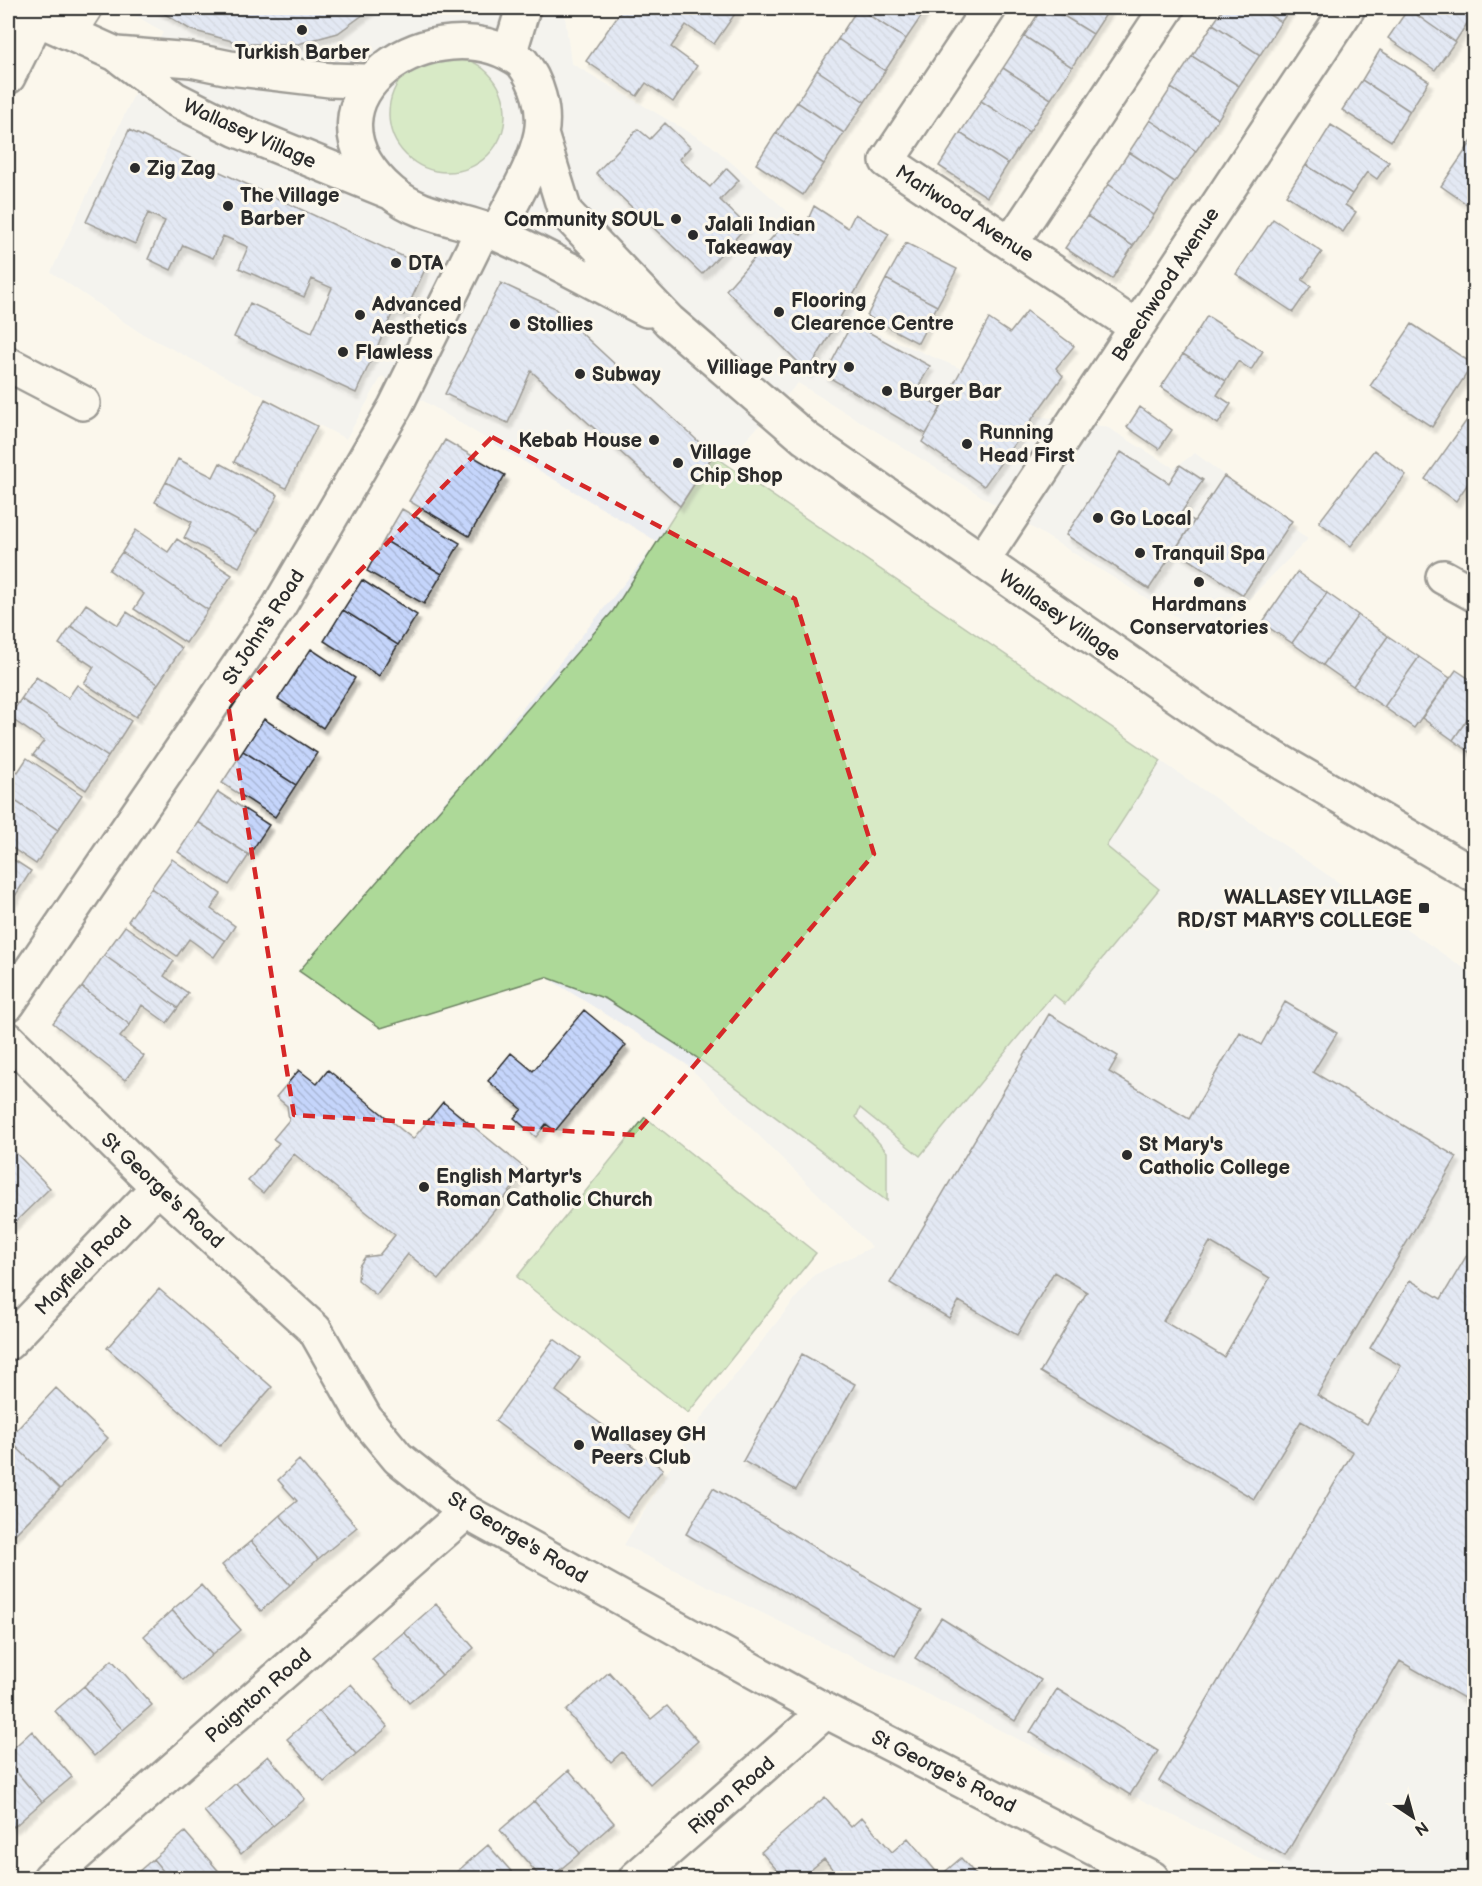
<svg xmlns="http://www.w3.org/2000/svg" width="1482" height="1886" font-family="'Balsamiq Sans',sans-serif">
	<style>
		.built { fill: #ebedf0 }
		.grass { fill: #add998; stroke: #6c8262; stroke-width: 1.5 }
		.building { fill: url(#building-back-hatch); stroke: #2b2b2b; stroke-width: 1.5; fill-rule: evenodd; filter: url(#shadow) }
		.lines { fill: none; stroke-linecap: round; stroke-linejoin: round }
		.minor-casing { stroke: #2b2b2b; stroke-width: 38 }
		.major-casing { stroke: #2b2b2b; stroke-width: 38 }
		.minor { stroke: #fbf7ec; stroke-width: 33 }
		.major { stroke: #fbf7ec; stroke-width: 33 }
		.marked { fill: none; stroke: #d62828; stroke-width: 4.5; stroke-dasharray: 12 8; stroke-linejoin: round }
		.poi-dot { fill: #2b2b2b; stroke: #fbf7ec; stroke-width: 2 }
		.labels { text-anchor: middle; stroke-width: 6; stroke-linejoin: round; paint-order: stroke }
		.poi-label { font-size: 20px; font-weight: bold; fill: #2b2b2b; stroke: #fbf7ec; text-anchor: start }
		.street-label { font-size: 20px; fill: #2b2b2b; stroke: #fbf7ec }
	</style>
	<defs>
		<pattern id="building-back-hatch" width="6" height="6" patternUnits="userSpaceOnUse" patternTransform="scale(1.5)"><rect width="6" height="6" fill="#c5d5fb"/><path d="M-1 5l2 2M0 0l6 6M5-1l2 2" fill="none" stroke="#a9b7d7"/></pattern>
		<filter id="shadow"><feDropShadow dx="3.5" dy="6" stdDeviation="1.5" flood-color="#0004"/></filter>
	</defs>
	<rect width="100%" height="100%" fill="#fbf7ec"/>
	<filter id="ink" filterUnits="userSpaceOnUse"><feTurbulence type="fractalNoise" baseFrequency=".0167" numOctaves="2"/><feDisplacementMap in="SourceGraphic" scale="12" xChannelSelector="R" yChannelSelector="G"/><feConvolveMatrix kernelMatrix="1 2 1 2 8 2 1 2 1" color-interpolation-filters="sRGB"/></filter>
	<g filter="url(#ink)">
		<path class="built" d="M 123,8 L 569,8 L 565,16 L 571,63 L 711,145 L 864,277 L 852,323 L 962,369 L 1032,415 L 1107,427 L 1174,468 L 1195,453 L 1308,539 L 1211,638 L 798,383 L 725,463 L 1474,975 L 1474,1878 L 1300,1878 L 624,1545 L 695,1426 L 814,1275 L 872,1247 L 686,1064 L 546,977 L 381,1028 L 299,971 L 474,768 L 658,542 L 382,376 L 346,439 L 139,332 L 51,272 L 163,32 Z"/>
		<path class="grass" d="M389 114a58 58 0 1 1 116 0a58 58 0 1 1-116 0Z
			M 713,455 L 1161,761 L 1106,846 L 1159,889 L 1065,1004 L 1053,994 L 920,1156 L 860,1108 L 856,1117 L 887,1152 L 887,1201 L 696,1057 L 606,999 L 546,977 L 381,1028 L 299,971 L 613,611 Z
			M 645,1117 L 816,1253 L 688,1413 L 517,1277 Z"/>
		<path class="building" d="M 155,8 L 370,8 L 371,9 L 338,33 L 298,44 L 243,44 L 191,30 Z
			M 623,8 L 739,8 L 714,44 L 686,25 L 671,47 L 697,66 L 673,102 L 646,83 L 637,96 L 586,61 Z
			M 858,8 L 906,39 L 885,71 L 838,39 Z
			M 858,8 L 927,8 L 906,39 Z
			M 1042,8 L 1051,8 L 1093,34 L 1072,67 L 1024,36 Z
			M 1051,8 L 1110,8 L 1093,34 Z
			M 1224,8 L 1258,8 L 1281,22 L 1260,55 L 1213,24 Z
			M 1258,8 L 1291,8 L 1281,22 Z
			M 1409,8 L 1467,8 L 1474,13 L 1455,42 L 1408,9 Z
			M 1408,9 L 1455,42 L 1435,70 L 1388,38 Z
			M 1213,24 L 1260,55 L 1239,86 L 1192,56 Z
			M 1024,36 L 1072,67 L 1051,99 L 1003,68 Z
			M 838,39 L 885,71 L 865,102 L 817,70 Z
			M 1380,50 L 1429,81 L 1410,111 L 1362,80 Z
			M 1192,56 L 1239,86 L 1218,119 L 1171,88 Z
			M 1003,68 L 1051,99 L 1029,132 L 981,101 Z
			M 817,70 L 865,102 L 844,133 L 797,102 Z
			M 1362,80 L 1410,111 L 1391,141 L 1342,110 Z
			M 1171,88 L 1218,119 L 1196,151 L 1150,120 Z
			M 981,101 L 1029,132 L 1008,164 L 960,133 Z
			M 797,102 L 844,133 L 824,164 L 776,133 Z
			M 1150,120 L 1196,151 L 1175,182 L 1129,152 Z
			M 665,123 L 690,147 L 679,159 L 710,187 L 727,168 L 739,180 L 720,200 L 747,226 L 702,274 L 596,173 L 638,129 L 650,139 Z
			M 1331,125 L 1389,162 L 1377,179 L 1367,172 L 1352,194 L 1306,165 Z
			M 129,130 L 426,267 L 404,315 L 394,310 L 356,393 L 234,337 L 250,303 L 312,332 L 332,288 L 312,279 L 304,297 L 239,268 L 248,247 L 223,236 L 213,258 L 183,245 L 171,270 L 148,259 L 165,221 L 148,213 L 135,244 L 86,222 Z
			M 776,133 L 824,164 L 803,195 L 756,164 Z
			M 960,133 L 1008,164 L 987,197 L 939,166 Z
			M 1474,138 L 1474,209 L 1441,186 Z
			M 1129,152 L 1175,182 L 1154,215 L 1108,184 Z
			M 1306,165 L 1352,194 L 1345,205 L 1356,212 L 1343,232 L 1286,195 Z
			M 1108,184 L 1154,215 L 1133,246 L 1087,216 Z
			M 814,206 L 848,228 L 855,214 L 889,234 L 808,372 L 726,290 L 785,223 L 801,235 Z
			M 1087,216 L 1133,246 L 1112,279 L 1065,248 Z
			M 1273,219 L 1322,252 L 1302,280 L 1311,286 L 1293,312 L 1236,274 Z
			M 906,243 L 957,269 L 937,306 L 886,279 Z
			M 886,279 L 937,306 L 918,343 L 867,316 Z
			M 501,283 L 553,307 L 713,455 L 680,506 L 531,371 L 508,423 L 445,394 Z
			M 1027,311 L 1074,346 L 1056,368 L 1063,376 L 984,486 L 922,442 L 989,319 L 1010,333 Z
			M 1207,316 L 1263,351 L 1251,370 L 1238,361 L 1226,381 L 1183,354 Z
			M 852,323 L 930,366 L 916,391 L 941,408 L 926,434 L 825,375 Z
			M 1412,324 L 1473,364 L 1432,427 L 1370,386 Z
			M 1183,354 L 1226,381 L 1217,395 L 1231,404 L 1218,424 L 1161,387 Z
			M 265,399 L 317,426 L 286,488 L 234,462 Z
			M 1140,407 L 1172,430 L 1159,449 L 1127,427 Z
			M 1469,417 L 1474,421 L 1474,475 L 1456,501 L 1425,479 Z
			M 445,440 L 505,475 L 469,536 L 409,501 Z
			M 1374,450 L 1406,475 L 1351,546 L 1319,522 Z
			M 1121,452 L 1169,483 L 1180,465 L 1203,480 L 1181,513 L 1194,521 L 1149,589 L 1066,535 Z
			M 178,459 L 213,477 L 220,463 L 278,495 L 258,532 L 166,482 Z
			M 1224,476 L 1292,521 L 1243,595 L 1175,550 Z
			M 166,482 L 258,532 L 239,567 L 184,538 L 192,522 L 155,502 Z
			M 402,509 L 460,543 L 442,574 L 384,540 Z
			M 136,530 L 168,552 L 177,539 L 232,575 L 208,610 L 122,552 Z
			M 384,540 L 442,574 L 424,604 L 367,571 Z
			M 122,552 L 208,610 L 186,643 L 134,609 L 144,594 L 109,570 Z
			M 1297,572 L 1327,593 L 1292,643 L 1262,623 Z
			M 362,580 L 417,615 L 398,645 L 343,610 Z
			M 1327,593 L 1358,615 L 1323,665 L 1292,643 Z
			M 86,604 L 118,625 L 127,612 L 182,648 L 158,684 L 71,626 Z
			M 343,610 L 398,645 L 379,676 L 324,641 Z
			M 1358,615 L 1388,636 L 1353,686 L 1323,665 Z
			M 71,626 L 158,684 L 136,717 L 84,683 L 94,667 L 59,644 Z
			M 1388,636 L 1419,657 L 1384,707 L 1353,686 Z
			M 311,649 L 355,678 L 323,728 L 278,699 Z
			M 1419,657 L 1450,678 L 1414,728 L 1384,707 Z
			M 1456,670 L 1474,682 L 1474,709 L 1453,740 L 1422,718 Z
			M 36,677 L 68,698 L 77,685 L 131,721 L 108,757 L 21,699 Z
			M 21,699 L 108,757 L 86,790 L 33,755 L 44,741 L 9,717 Z
			M 1474,709 L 1474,755 L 1453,740 Z
			M 264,719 L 317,753 L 296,785 L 243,751 Z
			M 243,751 L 296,785 L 275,817 L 222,783 Z
			M 27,758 L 82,795 L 58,830 L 8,796 L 8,764 L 18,772 Z
			M 218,792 L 269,825 L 249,855 L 198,822 Z
			M 8,796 L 58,830 L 36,864 L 8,845 Z
			M 198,822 L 249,855 L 229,885 L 178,852 Z
			M 8,856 L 31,871 L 8,907 Z
			M 172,859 L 221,894 L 211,909 L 235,926 L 225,941 L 151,888 Z
			M 151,888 L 225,941 L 214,957 L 189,939 L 177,956 L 128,921 Z
			M 125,926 L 174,961 L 164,976 L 188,993 L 178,1008 L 104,955 Z
			M 104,955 L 178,1008 L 167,1023 L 142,1005 L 130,1025 L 82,987 Z
			M 82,987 L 130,1025 L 120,1037 L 144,1056 L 125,1080 L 53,1023 Z
			M 1285,1002 L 1337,1033 L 1313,1072 L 1457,1157 L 1317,1395 L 1367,1424 L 1401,1366 L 1370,1348 L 1410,1280 L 1441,1299 L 1474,1243 L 1474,1704 L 1400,1661 L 1285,1856 L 1159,1781 L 1353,1452 L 1301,1421 L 1254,1499 L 1040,1372 L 1087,1292 L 1054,1272 L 1017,1335 L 959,1301 L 949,1318 L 890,1283 L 1049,1014 L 1118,1056 L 1109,1072 L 1189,1119 L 1240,1032 L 1261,1045 ZM 1210,1242 L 1270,1278 L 1224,1357 L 1163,1321 Z
			M 584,1010 L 626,1045 L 555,1131 L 546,1124 L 536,1137 L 514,1118 L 522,1109 L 488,1081 L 511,1053 L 533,1071 Z
			M 299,1070 L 317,1084 L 328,1070 L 413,1139 L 443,1102 L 527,1170 L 439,1279 L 408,1254 L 376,1295 L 358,1280 L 359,1266 L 365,1257 L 379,1255 L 395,1235 L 294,1154 L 263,1193 L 248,1181 L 279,1143 L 273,1139 L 289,1120 L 287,1106 L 276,1097 Z
			M 9,1146 L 50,1188 L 8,1229 L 8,1147 Z
			M 159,1289 L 272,1387 L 220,1446 L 107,1348 Z
			M 554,1339 L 580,1358 L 556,1391 L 663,1469 L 627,1517 L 495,1421 Z
			M 802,1354 L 855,1384 L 796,1490 L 743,1461 Z
			M 56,1388 L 108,1438 L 60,1489 L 8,1439 Z
			M 8,1439 L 60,1489 L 10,1539 L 8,1537 Z
			M 299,1460 L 357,1527 L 318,1559 L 280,1515 L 297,1501 L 278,1480 Z
			M 713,1488 L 922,1610 L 895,1656 L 686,1534 Z
			M 280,1515 L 318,1559 L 290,1585 L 251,1541 Z
			M 251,1541 L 290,1585 L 261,1611 L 222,1565 Z
			M 201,1585 L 241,1630 L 212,1655 L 172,1610 Z
			M 436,1604 L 474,1648 L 442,1675 L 404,1632 Z
			M 172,1610 L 212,1655 L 183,1680 L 144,1636 Z
			M 941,1618 L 1041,1680 L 1015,1721 L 915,1658 Z
			M 404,1632 L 442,1675 L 409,1703 L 372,1659 Z
			M 112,1660 L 152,1705 L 123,1730 L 84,1686 Z
			M 609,1672 L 651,1719 L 667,1706 L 698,1741 L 650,1784 L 622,1752 L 611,1762 L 566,1711 Z
			M 351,1684 L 388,1727 L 356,1754 L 319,1711 Z
			M 84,1686 L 123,1730 L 94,1756 L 55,1711 Z
			M 1057,1689 L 1158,1751 L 1130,1795 L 1030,1732 Z
			M 319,1711 L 356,1754 L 324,1782 L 287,1739 Z
			M 32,1731 L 72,1777 L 42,1802 L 8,1762 L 8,1753 Z
			M 268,1756 L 305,1799 L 273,1826 L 236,1783 Z
			M 8,1762 L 42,1802 L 14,1827 L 8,1820 Z
			M 569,1770 L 614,1823 L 580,1853 L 534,1801 Z
			M 236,1783 L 273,1826 L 241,1854 L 204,1811 Z
			M 825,1797 L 851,1827 L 862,1817 L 892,1852 L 908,1838 L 940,1876 L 961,1858 L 979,1878 L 840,1878 L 824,1859 L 801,1878 L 784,1878 L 761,1852 Z
			M 534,1801 L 580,1853 L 550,1878 L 541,1878 L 500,1830 Z
			M 185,1832 L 222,1875 L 218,1878 L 169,1878 L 153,1859 Z
			M 488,1845 L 517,1878 L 456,1878 L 453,1875 Z
			M 153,1859 L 169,1878 L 131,1878 Z"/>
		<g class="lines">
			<g class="minor-casing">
				<path id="minor" d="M 989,8 L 887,161 L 1136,327
					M 70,31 L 85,8
					M 8,77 L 38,17
					M 1011,243 L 1167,8
					M 8,364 L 83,403
					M 982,561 L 1348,8
					M 1443,577 L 1474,594
					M 8,1004 L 278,608 L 395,407 L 483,229
					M 8,1039 L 158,1187 L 315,1330 L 365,1418 L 398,1458 L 466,1512 L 826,1711 L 1152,1878
					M 8,1343 L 158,1187
					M 50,1878 L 466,1512
					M 636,1878 L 826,1711"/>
			</g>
			<g class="major-casing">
				<path id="major" d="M 13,8 L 116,54 L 175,99 L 237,130 L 390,192
					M 511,48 L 523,8
					M 116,54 L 191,60 L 230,68 L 330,80 L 362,81
					M 541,134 L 565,212 L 669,321 L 805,438 L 1225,729 L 1474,875
					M 496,234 C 511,203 534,168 541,134 C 546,110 537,81 522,62 C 438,0 284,98 391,192 C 420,217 463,219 497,234 C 548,256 597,285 647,310"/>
			</g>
			<use href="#minor" class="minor"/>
			<use href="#major" class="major"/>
		</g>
	</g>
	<path d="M0 0H1482V1886H0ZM 492,437 L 795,599 L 874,854 L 635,1135 L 294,1115 L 228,704 Z" fill="#fbf7ec" fill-opacity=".55" fill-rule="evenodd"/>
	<path class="marked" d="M 492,437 L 795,599 L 874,854 L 635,1135 L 294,1115 L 228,704 Z"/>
	<g class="poi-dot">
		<circle cx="302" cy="30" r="6"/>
		<circle cx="135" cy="168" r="6"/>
		<circle cx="228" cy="206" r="6"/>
		<circle cx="676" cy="219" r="6"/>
		<circle cx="693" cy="235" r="6"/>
		<circle cx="396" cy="263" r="6"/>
		<circle cx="779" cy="312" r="6"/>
		<circle cx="360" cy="315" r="6"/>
		<circle cx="515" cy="324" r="6"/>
		<circle cx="343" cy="352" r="6"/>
		<circle cx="849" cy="367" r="6"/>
		<circle cx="580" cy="374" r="6"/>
		<circle cx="887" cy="391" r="6"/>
		<circle cx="654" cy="440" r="6"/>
		<circle cx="967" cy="444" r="6"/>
		<circle cx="678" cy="463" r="6"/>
		<circle cx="1098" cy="518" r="6"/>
		<circle cx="1140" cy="553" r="6"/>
		<circle cx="1199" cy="582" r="6"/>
		<rect x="1418" y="902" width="12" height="12" rx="3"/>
		<circle cx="1127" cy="1155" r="6"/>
		<circle cx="424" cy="1187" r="6"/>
		<circle cx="579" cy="1445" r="6"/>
	</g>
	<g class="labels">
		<g class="poi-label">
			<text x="302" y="59" text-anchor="middle">Turkish Barber</text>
			<text x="147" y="175">Zig Zag</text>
			<text x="240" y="202">The Village<tspan x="240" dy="23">Barber</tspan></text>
			<text x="664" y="226" text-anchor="end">Community SOUL</text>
			<text x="705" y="231">Jalali Indian<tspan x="705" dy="23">Takeaway</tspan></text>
			<text x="408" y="270">DTA</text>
			<text x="791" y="307">Flooring<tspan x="791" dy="23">Clearence Centre</tspan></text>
			<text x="372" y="311">Advanced<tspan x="372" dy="23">Aesthetics</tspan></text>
			<text x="527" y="331">Stollies</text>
			<text x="355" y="359">Flawless</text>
			<text x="837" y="374" text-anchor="end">Villiage Pantry</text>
			<text x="592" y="381">Subway</text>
			<text x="899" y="398">Burger Bar</text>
			<text x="979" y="439">Running<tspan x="979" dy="23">Head First</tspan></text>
			<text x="642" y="447" text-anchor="end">Kebab House</text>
			<text x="690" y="459">Village<tspan x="690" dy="23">Chip Shop</tspan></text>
			<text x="1110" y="525">Go Local</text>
			<text x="1152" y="560">Tranquil Spa</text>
			<text x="1199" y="611" text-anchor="middle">Hardmans<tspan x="1199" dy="23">Conservatories</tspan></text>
			<text x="1412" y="904" text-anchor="end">WALLASEY VILLAGE<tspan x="1412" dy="23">RD/ST MARY'S COLLEGE</tspan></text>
			<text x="1139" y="1151">St Mary's<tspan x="1139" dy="23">Catholic College</tspan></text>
			<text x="436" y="1183">English Martyr's<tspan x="436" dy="23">Roman Catholic Church</tspan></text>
			<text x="591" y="1441">Wallasey GH<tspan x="591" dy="23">Peers Club</tspan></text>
		</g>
		<g class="street-label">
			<text transform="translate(250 133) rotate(24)" y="7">Wallasey Village</text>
			<text transform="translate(965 213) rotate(33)" y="7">Marlwood Avenue</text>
			<text transform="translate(1165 284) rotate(-57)" y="7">Beechwood Avenue</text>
			<text transform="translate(1060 615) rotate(35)" y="7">Wallasey Village</text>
			<text transform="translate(263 627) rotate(-57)" y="7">St John's Road</text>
			<text transform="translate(163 1190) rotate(43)" y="7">St George's Road</text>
			<text transform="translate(83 1265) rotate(-46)" y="7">Mayfield Road</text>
			<text transform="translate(518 1537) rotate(31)" y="7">St George's Road</text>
			<text transform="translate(258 1695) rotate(-41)" y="7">Paignton Road</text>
			<text transform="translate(944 1771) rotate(27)" y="7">St George's Road</text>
			<text transform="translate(731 1795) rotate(-41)" y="7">Ripon Road</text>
		</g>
	</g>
	<rect width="1482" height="1886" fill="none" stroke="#fbf7ec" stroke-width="30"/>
	<rect x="15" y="15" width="1452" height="1856" fill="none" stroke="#2b2b2b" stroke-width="2" filter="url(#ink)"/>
	<g transform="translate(1413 1817) rotate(144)" stroke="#fbf7ec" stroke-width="4.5" paint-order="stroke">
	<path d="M0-4.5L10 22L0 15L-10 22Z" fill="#2b2b2b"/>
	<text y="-9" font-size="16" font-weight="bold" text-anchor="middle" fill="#2b2b2b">N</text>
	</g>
</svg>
